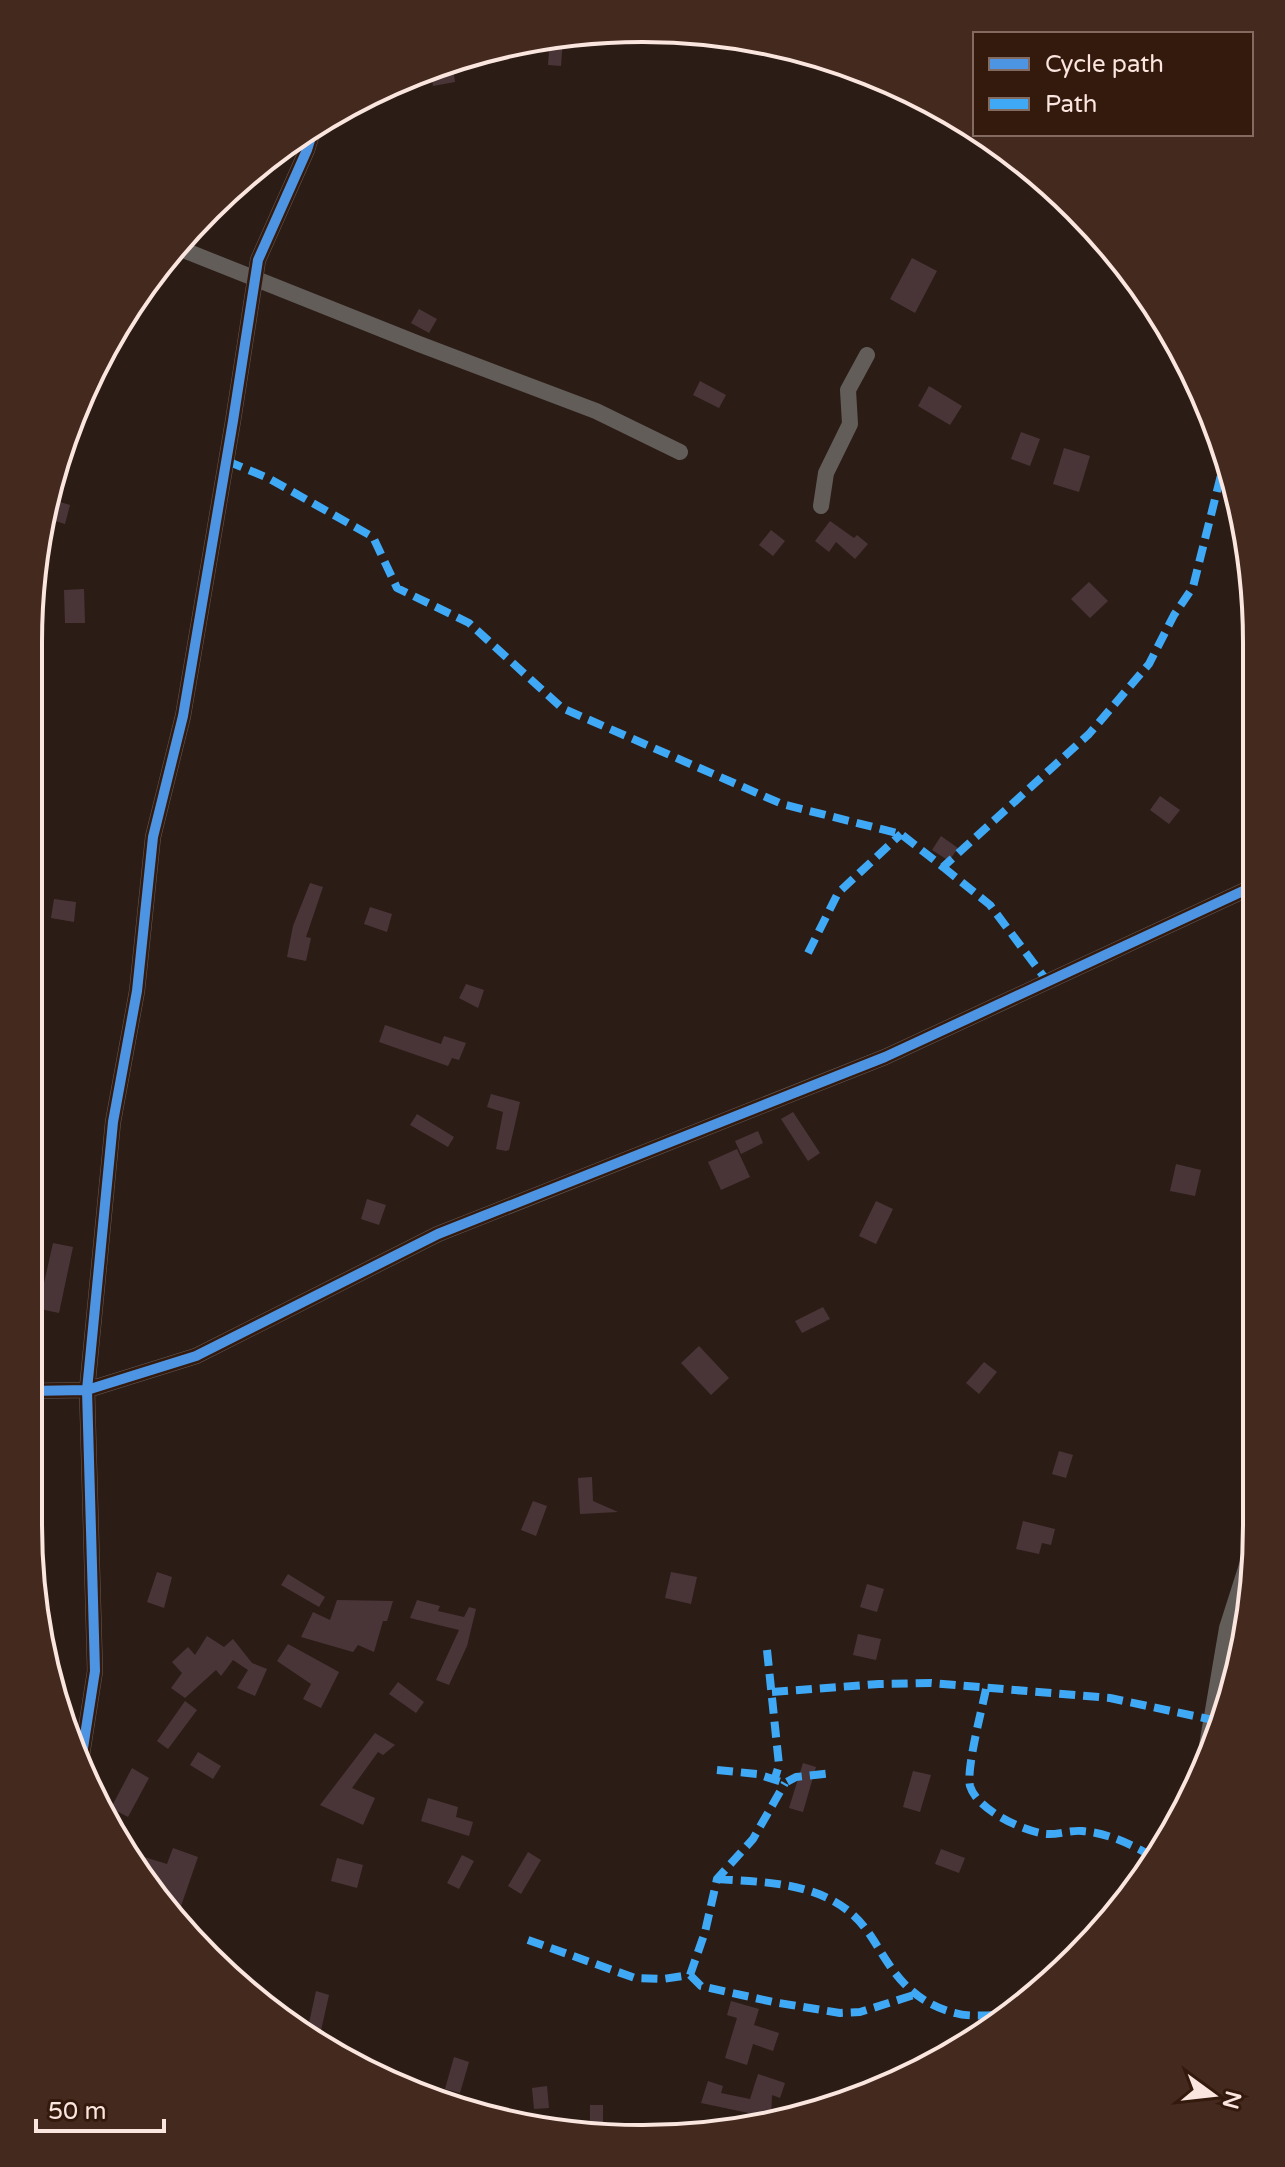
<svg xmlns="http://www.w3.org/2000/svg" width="1285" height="2167" font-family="'Varela Round',sans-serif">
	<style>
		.building { fill: #493538 }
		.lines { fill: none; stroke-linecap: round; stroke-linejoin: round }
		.street { stroke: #635d5a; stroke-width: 16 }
		.quiet { stroke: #3fa9f5; stroke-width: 8; stroke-dasharray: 16 8; stroke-linecap: butt }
		.cycleway-casing { stroke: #34190d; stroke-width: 15 }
		.cycleway { stroke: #4d94e3; stroke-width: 10 }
		.rim { fill: none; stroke: #fae6df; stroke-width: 4 }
	</style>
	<rect width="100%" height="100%" fill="#2b1c16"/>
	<path class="building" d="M 550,37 L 563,38 L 561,66 L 548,65 Z
		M 452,61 L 455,82 L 433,86 L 430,68 Z
		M 912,258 L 937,271 L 915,313 L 890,299 Z
		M 419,309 L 437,319 L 429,333 L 411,323 Z
		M 700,381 L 726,395 L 719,408 L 693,395 Z
		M 929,386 L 962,406 L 950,425 L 918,406 Z
		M 1021,432 L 1040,439 L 1030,466 L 1011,459 Z
		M 1064,448 L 1090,456 L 1079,492 L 1053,484 Z
		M 50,499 L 70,505 L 65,524 L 46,518 Z
		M 830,521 L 854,538 L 857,535 L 868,544 L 855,559 L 836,542 L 829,552 L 815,541 Z
		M 771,530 L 785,541 L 773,556 L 759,545 Z
		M 1089,582 L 1108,601 L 1090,618 L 1071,599 Z
		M 84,589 L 85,623 L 65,623 L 64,590 Z
		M 1160,796 L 1180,810 L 1169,824 L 1150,810 Z
		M 941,836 L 958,848 L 949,861 L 932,850 Z
		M 310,883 L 323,887 L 306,937 L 311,938 L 306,961 L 287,957 L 293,926 Z
		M 54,899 L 76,902 L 74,922 L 51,918 Z
		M 370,907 L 392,914 L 387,932 L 364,924 Z
		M 466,984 L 484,990 L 478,1008 L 459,998 Z
		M 385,1025 L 441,1044 L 444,1036 L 466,1043 L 459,1060 L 452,1058 L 448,1066 L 379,1042 Z
		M 491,1094 L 520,1102 L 509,1150 L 506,1151 L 496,1149 L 503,1112 L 487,1107 Z
		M 793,1112 L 820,1153 L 808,1161 L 781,1119 Z
		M 417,1114 L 454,1137 L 448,1147 L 410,1125 Z
		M 758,1131 L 763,1143 L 741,1154 L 735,1141 Z
		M 737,1149 L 750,1177 L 721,1190 L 708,1162 Z
		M 1176,1164 L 1201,1170 L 1195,1196 L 1170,1191 Z
		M 367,1199 L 386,1205 L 379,1225 L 361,1219 Z
		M 876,1201 L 893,1209 L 876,1244 L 859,1236 Z
		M 53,1243 L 73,1247 L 59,1313 L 40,1309 L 34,1335 L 28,1334 L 28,1289 L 42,1292 Z
		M 823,1307 L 830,1319 L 802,1333 L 795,1321 Z
		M 699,1346 L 729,1378 L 711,1395 L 681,1363 Z
		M 984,1362 L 997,1372 L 979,1394 L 966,1383 Z
		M 1059,1451 L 1073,1455 L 1066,1478 L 1052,1474 Z
		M 592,1477 L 593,1501 L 618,1512 L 580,1514 L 578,1478 Z
		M 533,1501 L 547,1506 L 536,1536 L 521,1530 Z
		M 1023,1521 L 1055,1529 L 1051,1545 L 1042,1543 L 1039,1554 L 1016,1549 Z
		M 157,1572 L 172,1577 L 164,1608 L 147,1602 Z
		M 671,1572 L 697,1577 L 691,1604 L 665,1598 Z
		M 288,1574 L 325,1597 L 319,1607 L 281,1585 Z
		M 867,1584 L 884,1589 L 877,1612 L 860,1607 Z
		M 337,1600 L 393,1601 L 387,1621 L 383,1621 L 374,1652 L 358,1645 L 353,1652 L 301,1637 L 313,1612 L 330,1620 Z
		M 417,1600 L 440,1606 L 438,1611 L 464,1617 L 469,1607 L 476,1609 L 467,1646 L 449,1685 L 436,1680 L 459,1630 L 410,1618 Z
		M 858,1634 L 881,1639 L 876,1660 L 853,1655 Z
		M 207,1636 L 224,1647 L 233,1639 L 252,1663 L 267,1669 L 255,1696 L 237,1688 L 248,1670 L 233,1660 L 221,1676 L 216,1670 L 185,1698 L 171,1688 L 182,1673 L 172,1662 L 188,1647 L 195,1655 Z
		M 288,1644 L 339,1672 L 321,1708 L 303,1699 L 311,1684 L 277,1661 Z
		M 398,1682 L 424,1702 L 416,1713 L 389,1694 Z
		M 185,1701 L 197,1710 L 168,1749 L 157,1741 Z
		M 375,1733 L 395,1745 L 383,1755 L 378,1752 L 352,1788 L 375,1798 L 363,1825 L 320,1805 Z
		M 198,1752 L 221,1766 L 213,1779 L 190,1765 Z
		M 803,1763 L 816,1767 L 803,1812 L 789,1808 Z
		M 132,1768 L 149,1778 L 128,1817 L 111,1808 Z
		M 913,1771 L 931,1775 L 920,1812 L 903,1807 Z
		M 428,1798 L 458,1807 L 456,1817 L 473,1822 L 469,1836 L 421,1821 Z
		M 173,1848 L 198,1857 L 180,1909 L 155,1898 L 131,1853 L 167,1864 Z
		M 941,1849 L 965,1858 L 959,1873 L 935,1864 Z
		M 528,1852 L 541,1860 L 521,1894 L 508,1886 Z
		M 462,1855 L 474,1861 L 459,1889 L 447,1883 Z
		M 337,1858 L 363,1865 L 357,1888 L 331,1881 Z
		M 316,1991 L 329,1995 L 320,2035 L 307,2032 Z
		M 731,2001 L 759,2009 L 754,2025 L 779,2033 L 773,2051 L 753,2044 L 747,2065 L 725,2058 L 737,2018 L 727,2015 Z
		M 454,2057 L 469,2062 L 460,2093 L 445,2089 Z
		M 758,2074 L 785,2083 L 780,2098 L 772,2095 L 771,2118 L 758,2120 L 758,2115 L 701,2103 L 708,2081 L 723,2086 L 721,2093 L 750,2099 Z
		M 547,2086 L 549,2108 L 534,2109 L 532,2088 Z
		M 590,2105 L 603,2105 L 603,2133 L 590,2130 Z"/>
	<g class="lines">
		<path class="street" d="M 176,247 L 419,344 L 596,411 L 680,452
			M 821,506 L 826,473 L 850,424 L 848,390 L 867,355
			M 28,1391 L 87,1390 L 196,1356 L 438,1234 L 885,1057 L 1256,885
			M 81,1761 L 95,1671 L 87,1390 L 113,1122 L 137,991 L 153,837 L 183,716 L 233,421 L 258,260 L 307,150 L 315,124
			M 1204,1763 L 1227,1628 L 1256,1537"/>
		<path class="quiet" d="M 227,461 L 268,478 L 373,537 L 397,588 L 469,623 L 562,708 L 782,804 L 901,834 L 943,867 L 1089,734 L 1149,664 L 1174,615 L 1193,587 L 1226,455
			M 943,867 L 990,905 L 1047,981
			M 808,953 L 838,893 L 901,834
			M 767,1650 L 779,1765 L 775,1778
			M 986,1689 C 982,1709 966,1769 970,1786 C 977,1810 1023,1831 1046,1834 C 1058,1835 1070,1830 1082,1831 C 1110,1833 1134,1846 1157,1859
			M 772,1692 L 879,1684 L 931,1683 L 1110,1698 L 1213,1720
			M 717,1770 L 757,1774 L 785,1783 L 796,1777 L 832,1773
			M 717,1879 C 762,1882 816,1882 852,1914 C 868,1928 876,1945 888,1963 C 904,1988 926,2006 955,2013 C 972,2018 993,2014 1011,2015
			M 528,1940 L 635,1978 L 663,1979 L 690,1975
			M 690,1975 L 701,1986 L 773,2002 L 840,2013 L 860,2012 L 914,1995
			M 690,1975 L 705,1932 L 717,1879 L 753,1839 L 785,1783"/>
		<g class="cycleway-casing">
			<path id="cycleway" d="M 28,1391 L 87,1390 L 196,1356 L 438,1234 L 885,1057 L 1256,885
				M 81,1761 L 95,1671 L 87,1390 L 113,1122 L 137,991 L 153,837 L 183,716 L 233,421 L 258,260 L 307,150 L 315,124"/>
		</g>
		<use href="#cycleway" class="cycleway"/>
	</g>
	<path d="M0 0H1285V2167H0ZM642 42H643A600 600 0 0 1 1243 642V1525A600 600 0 0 1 643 2125H642A600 600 0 0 1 42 1525V642A600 600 0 0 1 642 42Z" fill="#44291e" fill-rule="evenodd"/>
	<path class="rim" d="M642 42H643A600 600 0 0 1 1243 642V1525A600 600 0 0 1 643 2125H642A600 600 0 0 1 42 1525V642A600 600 0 0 1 642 42Z"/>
	<rect x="973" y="32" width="280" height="104" fill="#34190d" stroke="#836b61" stroke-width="2"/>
	<rect x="989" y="58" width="40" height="12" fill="#4d94e3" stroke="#836b61" stroke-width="2"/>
	<text x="1045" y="72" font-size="24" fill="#fae6df">Cycle path</text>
	<rect x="989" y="98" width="40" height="12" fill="#3fa9f5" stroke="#836b61" stroke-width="2"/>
	<text x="1045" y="112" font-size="24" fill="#fae6df">Path</text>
	<g transform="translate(1213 2095) rotate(105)" stroke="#34190d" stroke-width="6" paint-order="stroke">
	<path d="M0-6L14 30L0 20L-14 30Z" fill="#fae6df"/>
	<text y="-12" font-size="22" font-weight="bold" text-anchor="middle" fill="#fae6df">N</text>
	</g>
	<path d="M36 2119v12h128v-12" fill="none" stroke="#fae6df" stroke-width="4"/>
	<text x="48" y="2119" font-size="24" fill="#fae6df" stroke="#34190d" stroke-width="6" paint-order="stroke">50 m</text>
</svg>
